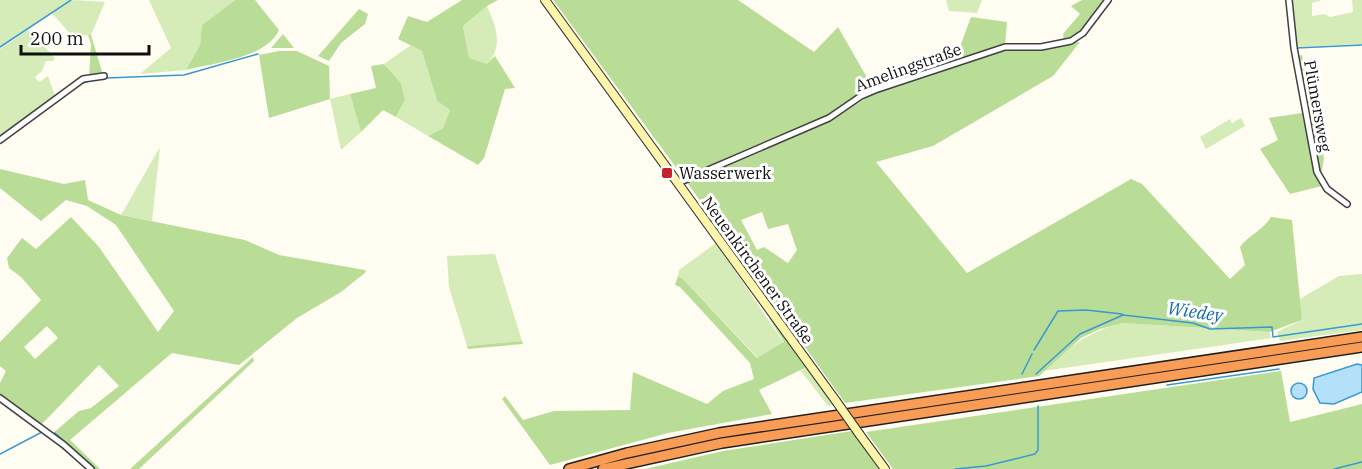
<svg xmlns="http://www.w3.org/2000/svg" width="1362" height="469" font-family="'IBM Plex Serif',serif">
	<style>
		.green { fill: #d5ecb9 }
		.forest { fill: #b9dd97; fill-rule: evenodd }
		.water { fill: #b4e1f9; stroke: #3899d2; stroke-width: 1.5 }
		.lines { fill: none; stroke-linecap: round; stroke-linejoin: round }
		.stream { stroke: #3899d2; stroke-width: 1.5 }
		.minor-casing { stroke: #424242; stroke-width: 8 }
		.secondary-casing { stroke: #313131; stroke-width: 10 }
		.motorway-casing { stroke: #202020; stroke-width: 12 }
		.minor { stroke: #fff; stroke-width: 5 }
		.secondary { stroke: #fff4ac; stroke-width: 8 }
		.motorway { stroke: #f99c55; stroke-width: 9 }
		.secondary-bridge-casing { stroke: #313131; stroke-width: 10; stroke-linecap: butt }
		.secondary-bridge { stroke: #fff4ac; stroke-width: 8 }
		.poi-dot { fill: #c5212d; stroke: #fff; stroke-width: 2 }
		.labels { text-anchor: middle; stroke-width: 6; stroke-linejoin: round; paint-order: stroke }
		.street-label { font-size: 16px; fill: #0f0f0f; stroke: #fff }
		.poi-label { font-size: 16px; fill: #0f0f0f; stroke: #fff; text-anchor: start }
		.water-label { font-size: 18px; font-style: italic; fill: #136aa7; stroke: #fff }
	</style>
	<rect width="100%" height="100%" fill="#fffcf1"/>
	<path class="green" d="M 0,0 L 70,0 L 0,46 Z
		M 73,0 L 105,2 L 91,35 L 72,36 L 52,13 Z
		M 149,0 L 235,0 L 202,25 L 200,45 L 186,70 L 140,74 L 171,48 Z
		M 946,0 L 982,0 L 977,13 L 949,11 Z
		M 1293,0 L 1322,0 L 1312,3 L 1312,16 L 1325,14 L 1330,17 L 1353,12 L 1352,0 L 1362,0 L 1362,44 L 1297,47 Z
		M 487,6 C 496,27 504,45 487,65 L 469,58 L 463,26 Z
		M 28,30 L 55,58 L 53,61 L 46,61 L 42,71 L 35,77 L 39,82 L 48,76 L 55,96 L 0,136 L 0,49 Z
		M 411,45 L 422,51 L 437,101 L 450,110 L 443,128 L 428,136 L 396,117 L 405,100 L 401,83 L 384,64 Z
		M 350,94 L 361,132 L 341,150 L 330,99 Z
		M 1241,118 L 1245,126 L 1206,149 L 1200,137 L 1230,119 L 1232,123 Z
		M 160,147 L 152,221 L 121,215 Z
		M 716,243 L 784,343 L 758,358 L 683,279 L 678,276 L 679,270 Z
		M 495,254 L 522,341 L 467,346 L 449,287 L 447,256 Z
		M 1362,274 L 1362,330 L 1280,341 L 1277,332 L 1302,320 L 1298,300 L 1339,276 Z
		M 1123,323 L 1269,332 L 1272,338 L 1043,371 C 1069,347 1089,331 1123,323 Z
		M 807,367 L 833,405 L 828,406 L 801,371 Z"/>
	<path class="forest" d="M 235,0 L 255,0 L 279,30 C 267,58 213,63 186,70 L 200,45 L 202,25 Z
		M 462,0 L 498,0 L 487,6 L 463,26 L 469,58 L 487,64 L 495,56 L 515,88 L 505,89 L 484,158 L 478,165 L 428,136 L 443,128 L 450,110 L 437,101 L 422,51 L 398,39 L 408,16 L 427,22 Z
		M 553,0 L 738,0 L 814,52 L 838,27 L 873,88 L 829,116 L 683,177 Z
		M 1082,0 L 1105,0 L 1077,36 L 1064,40 L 1063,34 L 1080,14 L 1071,6 Z
		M 359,9 L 368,14 L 365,24 L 341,43 L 329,61 L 318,56 Z
		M 971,17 L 1007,22 L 1005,45 L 964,58 L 961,44 Z
		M 283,34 L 294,48 L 271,48 Z
		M 88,35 L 91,35 L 103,75 L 89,76 L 91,44 Z
		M 1080,42 L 1053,76 L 933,146 L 876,162 L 967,273 L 1131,179 L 1142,184 L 1230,279 L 1245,265 L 1240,247 C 1249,235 1263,230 1271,217 L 1292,220 L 1302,320 L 1269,332 L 1123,323 L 1100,329 L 1081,338 L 1039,376 L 845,403 L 686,181 L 831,120 L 876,92 L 1009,48 ZM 762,212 L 768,229 L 788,224 L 797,250 L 788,263 L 764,247 L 757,250 L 741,220 Z
		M 279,51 L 297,51 L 329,66 L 330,99 L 269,118 L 259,55 Z
		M 1302,55 L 1324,158 L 1321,176 L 1318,178 L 1322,186 L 1290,194 L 1260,149 L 1278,140 L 1269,118 L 1302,113 L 1292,57 Z
		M 384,64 L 401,83 L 405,100 L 396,117 L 383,110 L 361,132 L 350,94 L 376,88 L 371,66 Z
		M 0,169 L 64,184 L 85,180 L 88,200 L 121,215 L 245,240 L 279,255 L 365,270 L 366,272 L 341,292 L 297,318 L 239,365 L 172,353 L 70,440 L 100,469 L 93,469 L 52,434 L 79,411 L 91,408 L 119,386 L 99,365 L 41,425 L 0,396 L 0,383 L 6,371 L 0,366 L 0,342 L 41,300 L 21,277 L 9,268 L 7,258 L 22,238 L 36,249 L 71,217 L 99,247 L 158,332 L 174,311 L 116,225 L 87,206 L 66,200 L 41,221 L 0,188 ZM 47,326 L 58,338 L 35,359 L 24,347 Z
		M 678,276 L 683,279 L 757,358 L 784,342 L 769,318 L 773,319 L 807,367 L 759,390 L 772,414 L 668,433 L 550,465 L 502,399 L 505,396 L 523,420 L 554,411 L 630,410 L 633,372 L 707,404 L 723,391 L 754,379 L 750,363 L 680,287 L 675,285 Z
		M 522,341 L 523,344 L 468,349 L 467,346 Z
		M 253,357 L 254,361 L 139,469 L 130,469 Z
		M 1281,371 L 1290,422 L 1362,404 L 1362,469 L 893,469 L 866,432 Z
		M 852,431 L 879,469 L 645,469 L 723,451 Z"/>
	<path class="water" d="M 1357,364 L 1362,365 L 1362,392 L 1334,404 L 1320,403 L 1313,389 L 1314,378 Z
		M1291 391a8 8 0 1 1 16 0a8 8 0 1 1-16 0Z"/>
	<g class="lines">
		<path class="stream" d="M 0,47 L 71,0
			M 1296,48 L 1362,45
			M 106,78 L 184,75 L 258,54
			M 83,83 L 92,80
			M 1034,350 L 1058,311 L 1086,310 L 1122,314
			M 1022,374 L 1032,354
			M 1036,374 L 1080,334 L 1123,315 L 1193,323 L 1210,329 L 1272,327 L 1273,337 L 1362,324
			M 1167,385 L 1279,369
			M 55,433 L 95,469
			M 55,442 L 72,455
			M 0,454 L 42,432
			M 955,469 L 986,466 L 1035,454 L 1038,450 L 1038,406
			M 1334,469 L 1362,462"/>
		<g class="minor-casing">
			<path id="minor" d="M 1289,0 L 1294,48 L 1317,172 L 1327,189 L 1347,204
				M 0,140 L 83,79 L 104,76
				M 678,183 L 829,118 L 861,96 L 875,90 L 1005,47 L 1041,47 L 1071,41 L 1083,33 L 1108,0
				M 0,398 L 64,445 L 91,469"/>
		</g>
		<g class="secondary-casing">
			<path id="secondary" d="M 545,0 L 836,401
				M 860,435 L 885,469"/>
		</g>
		<g class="motorway-casing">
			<path id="motorway" d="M 569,469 L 627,453 L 719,433 L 1362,337
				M 603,469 L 722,443 L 1362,347"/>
		</g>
		<use href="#minor" class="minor"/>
		<use href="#secondary" class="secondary"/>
		<use href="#motorway" class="motorway"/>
		<g class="secondary-bridge-casing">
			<path id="secondary-bridge" d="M 836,401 L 860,435"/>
		</g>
		<use href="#secondary-bridge" class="secondary-bridge"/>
	</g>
	<rect class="poi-dot" x="661" y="167" width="12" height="12" rx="3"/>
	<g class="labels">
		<g class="street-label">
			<text transform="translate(908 67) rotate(-20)" y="6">Amelingstraße</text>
			<text transform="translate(1318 106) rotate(80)" y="6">Plümersweg</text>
			<text transform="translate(758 270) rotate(54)" y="6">Neuenkirchener Straße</text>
		</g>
		<g class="poi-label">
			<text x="679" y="179">Wasserwerk</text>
		</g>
		<g class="water-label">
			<text transform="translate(1195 312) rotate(8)" y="6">Wiedey</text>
		</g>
	</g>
	<path d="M21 45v9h128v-9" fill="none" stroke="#0f0f0f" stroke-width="3"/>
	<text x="30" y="45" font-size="18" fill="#0f0f0f" stroke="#ffffff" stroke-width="4.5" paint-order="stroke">200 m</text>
</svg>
